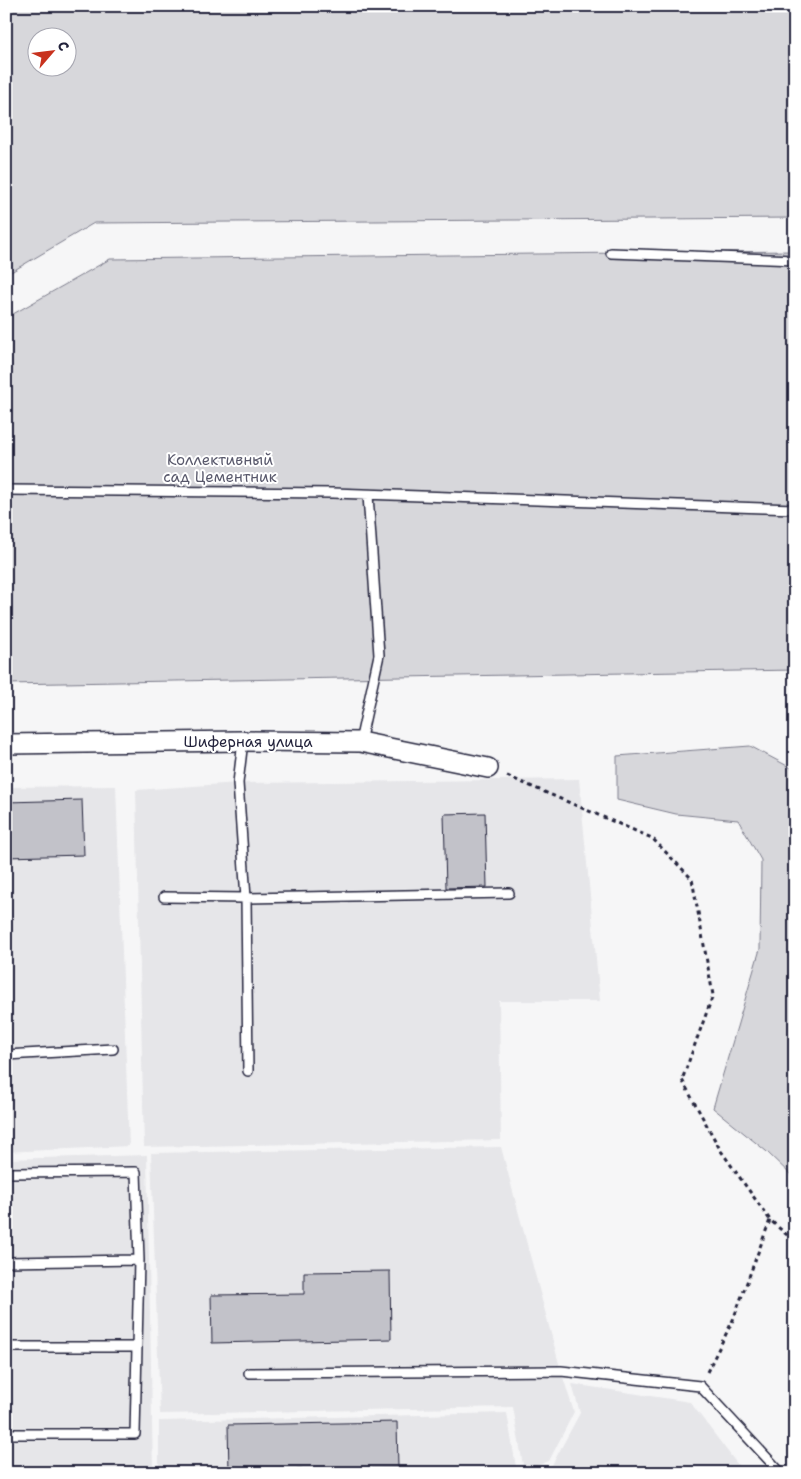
<svg xmlns="http://www.w3.org/2000/svg" width="801" height="1479" font-family="'Shantell Sans',sans-serif">
	<style>
		.built { fill: #e6e6e9 }
		.green { fill: #d7d7db; stroke: #7c7c8b; fill-rule: evenodd }
		.building { fill: #c2c2c9; stroke: #22223b }
		.lines { fill: none; stroke-linecap: round; stroke-linejoin: round }
		.service-casing { stroke: #22223b; stroke-width: 12 }
		.minor-casing { stroke: #22223b; stroke-width: 22 }
		.path { stroke: #22223b; stroke-width: 3; stroke-dasharray: 4 4; stroke-linecap: butt }
		.service { stroke: #fff; stroke-width: 9 }
		.minor { stroke: #fff; stroke-width: 19 }
		.labels { text-anchor: middle; stroke-width: 4; stroke-linejoin: round; paint-order: stroke }
		.park-label { font-size: 15px; fill: #58586b; stroke: #fff }
		.street-label { font-size: 15px; fill: #22223b; stroke: #fff }
	</style>
	<rect width="100%" height="100%" fill="#f6f6f7"/>
	<filter id="ink" filterUnits="userSpaceOnUse"><feTurbulence type="fractalNoise" baseFrequency=".02" numOctaves="2"/><feDisplacementMap in="SourceGraphic" scale="10" xChannelSelector="R" yChannelSelector="G"/><feConvolveMatrix kernelMatrix="1 2 1 2 8 2 1 2 1" color-interpolation-filters="sRGB"/></filter>
	<g filter="url(#ink)">
		<path class="built" d="M 579,779 L 600,1001 L 499,1001 L 501,1140 L 144,1147 L 136,790 L 238,783 Z
			M 116,786 L 129,1146 L 6,1152 L 6,787 Z
			M 501,1147 L 561,1371 L 574,1412 L 549,1461 L 524,1471 L 513,1407 L 160,1414 L 151,1153 Z
			M 147,1155 L 153,1473 L 6,1473 L 6,1159 Z
			M 572,1384 L 690,1402 L 744,1473 L 533,1473 L 552,1465 L 580,1413 Z
			M 507,1413 L 517,1473 L 159,1473 L 159,1421 Z"/>
		<path class="green" d="M 6,6 L 795,6 L 795,218 L 94,223 L 6,275 ZM 38,38 L 68,38 L 68,68 L 38,68 Z
			M 795,251 L 795,670 L 6,684 L 6,318 L 110,259 Z
			M 750,746 L 795,770 L 795,1179 L 766,1151 L 713,1108 L 760,949 L 761,860 L 738,820 L 676,814 L 617,800 L 617,756 Z"/>
		<path class="building" d="M 82,800 L 84,855 L 6,857 L 6,802 Z
			M 485,813 L 487,887 L 446,888 L 444,814 Z
			M 390,1271 L 391,1339 L 212,1343 L 211,1295 L 304,1294 L 304,1272 Z
			M 397,1422 L 398,1468 L 229,1471 L 228,1425 Z"/>
		<g class="lines">
			<g class="service-casing">
				<path id="service" d="M 611,253 L 795,260
					M 6,490 L 333,493 L 795,509
					M 243,741 L 238,783 L 246,898 L 248,1071
					M 360,742 L 379,655 L 368,495
					M 164,897 L 246,898 L 509,893
					M 6,1055 L 113,1049
					M 6,1173 L 136,1172 L 139,1260 L 135,1434 L 6,1434
					M 6,1262 L 139,1260
					M 6,1347 L 137,1347
					M 249,1373 L 561,1371 L 700,1386 L 781,1473"/>
			</g>
			<g class="minor-casing">
				<path id="minor" d="M 6,744 L 243,741 L 360,742 L 488,768"/>
			</g>
			<path class="path" d="M 507,776 L 652,838 L 692,879 L 713,995 L 682,1080 L 721,1151 L 770,1220 L 795,1242
				M 707,1372 L 733,1320 L 770,1220"/>
			<use href="#service" class="service"/>
			<use href="#minor" class="minor"/>
		</g>
	</g>
	<g class="labels">
		<g class="park-label">
			<text x="220" y="465">Коллективный<tspan x="220" dy="17">сад Цементник</tspan></text>
		</g>
		<g class="street-label">
			<text x="248" y="747">Шиферная улица</text>
		</g>
	</g>
	<rect width="801" height="1479" fill="none" stroke="#fff" stroke-width="25"/>
	<rect x="12" y="12" width="776" height="1454" fill="none" stroke="#22223b" stroke-width="2" filter="url(#ink)"/>
	<g transform="translate(52 52) rotate(62)"><circle r="24" fill="#ffffff" stroke="#a7a7b1"/>
	<path d="M0-4L9 19L0 12L-9 19Z" fill="#c8321e"/>
	<text y="-8" font-size="14" font-weight="bold" text-anchor="middle" fill="#22223b">С</text>
	</g>
</svg>
